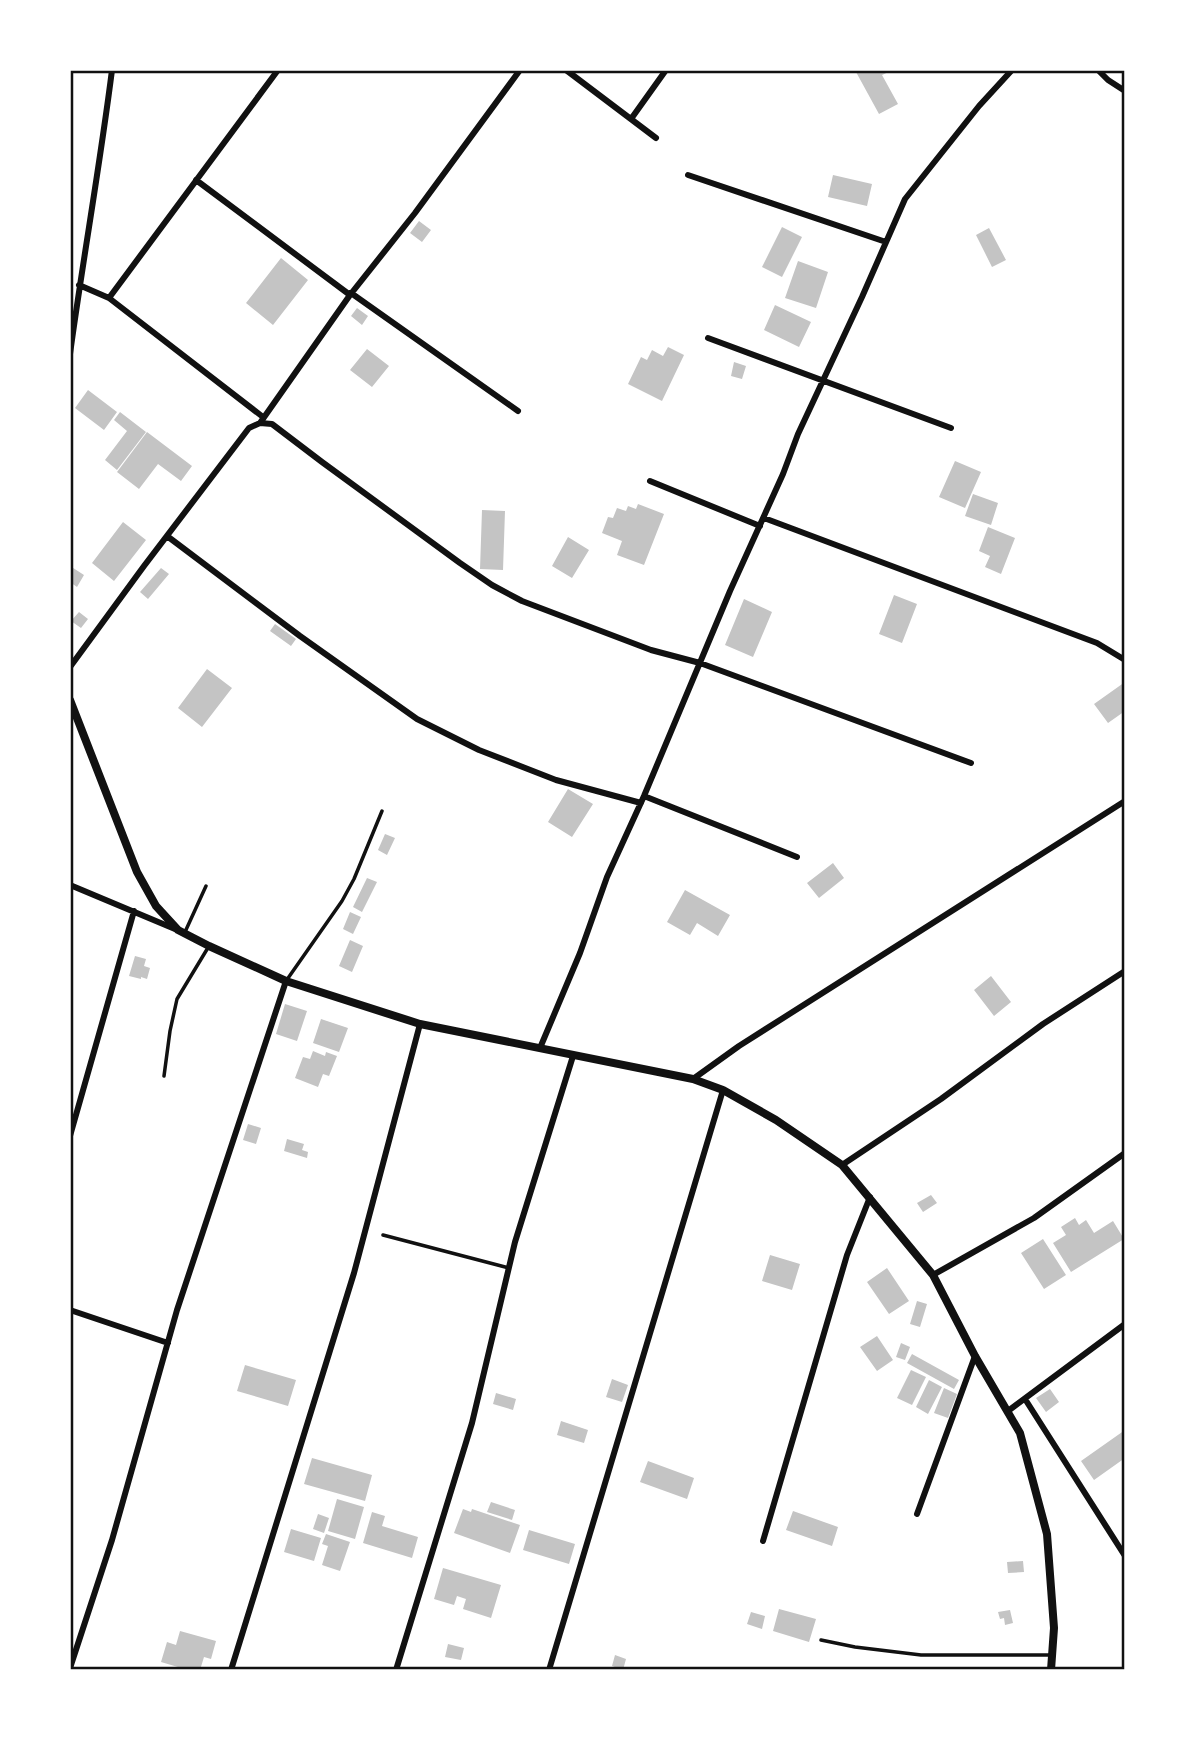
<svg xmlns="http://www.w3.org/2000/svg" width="1195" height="1740" font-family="'DM Sans',sans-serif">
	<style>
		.building { fill: #c4c4c4 }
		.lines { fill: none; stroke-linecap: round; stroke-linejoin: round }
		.service { stroke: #111; stroke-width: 3.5 }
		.minor { stroke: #111; stroke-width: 6 }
		.tertiary { stroke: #111; stroke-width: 8 }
		.neatline { fill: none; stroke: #111; stroke-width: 2.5 }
	</style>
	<rect width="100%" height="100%" fill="#fff"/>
	<path class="building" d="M 860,70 L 893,70 L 882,75 L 898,104 L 879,114 L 856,72 Z
		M 833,175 L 872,184 L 867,206 L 828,197 Z
		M 419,221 L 431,230 L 422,242 L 410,233 Z
		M 782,227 L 802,237 L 782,277 L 762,267 Z
		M 989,228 L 1006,260 L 992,267 L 976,235 Z
		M 281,258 L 308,280 L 273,325 L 246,303 Z
		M 798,261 L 828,272 L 816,308 L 785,298 Z
		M 775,305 L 811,322 L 799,347 L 764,330 Z
		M 357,308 L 368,316 L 362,325 L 351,316 Z
		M 668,347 L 684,355 L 662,401 L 628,384 L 641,357 L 647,360 L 652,350 L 663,356 Z
		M 367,349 L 389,366 L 372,387 L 350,370 Z
		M 734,362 L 746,366 L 742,379 L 731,376 Z
		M 88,390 L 117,412 L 104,430 L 75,408 Z
		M 120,412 L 146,432 L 117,470 L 105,460 L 127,431 L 114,420 Z
		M 147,432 L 192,466 L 181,481 L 158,464 L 139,489 L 117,472 Z
		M 955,461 L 981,472 L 965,508 L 939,497 Z
		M 973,494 L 998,503 L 991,525 L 965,516 Z
		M 638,504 L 664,514 L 644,565 L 617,555 L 622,541 L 602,533 L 608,517 L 613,518 L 617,508 L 626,511 L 628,506 L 636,509 Z
		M 482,510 L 505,511 L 503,570 L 480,569 Z
		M 123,522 L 146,540 L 114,581 L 92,563 Z
		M 988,527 L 1015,538 L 1001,574 L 985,567 L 990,556 L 979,551 Z
		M 568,537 L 589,550 L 572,578 L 552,566 Z
		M 70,566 L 84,575 L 77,587 L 70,582 Z
		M 161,568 L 169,574 L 148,599 L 140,592 Z
		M 894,595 L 917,604 L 902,643 L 879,634 Z
		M 744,599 L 772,612 L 753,657 L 725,645 Z
		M 79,612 L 88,619 L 81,628 L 71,621 Z
		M 275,624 L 296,639 L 291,646 L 270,631 Z
		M 207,669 L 232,688 L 202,727 L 178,708 Z
		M 1125,682 L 1125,711 L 1108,723 L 1094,704 Z
		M 568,789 L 593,804 L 572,837 L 548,822 Z
		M 385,834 L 395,838 L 387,855 L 378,850 Z
		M 833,863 L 844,878 L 819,898 L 807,883 Z
		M 367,878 L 377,882 L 362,912 L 353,907 Z
		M 685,890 L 730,915 L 718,936 L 697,923 L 690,935 L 667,922 Z
		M 350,912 L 361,917 L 353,934 L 343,929 Z
		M 350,940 L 363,946 L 352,972 L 339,966 Z
		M 135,956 L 146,959 L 144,966 L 150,968 L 147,979 L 141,977 L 141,979 L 129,976 Z
		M 991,976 L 1011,1002 L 994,1016 L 974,990 Z
		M 285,1004 L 307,1011 L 297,1041 L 276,1034 Z
		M 321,1019 L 348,1028 L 339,1052 L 313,1043 Z
		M 313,1051 L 325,1056 L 326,1052 L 337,1056 L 329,1076 L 323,1074 L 318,1087 L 295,1078 L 303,1057 L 310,1059 Z
		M 248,1124 L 261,1128 L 256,1144 L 243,1140 Z
		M 287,1139 L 304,1144 L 302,1150 L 308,1152 L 307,1158 L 284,1151 Z
		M 931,1195 L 937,1203 L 923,1212 L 917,1203 Z
		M 1075,1218 L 1079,1225 L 1086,1220 L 1094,1233 L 1113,1221 L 1124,1239 L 1071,1272 L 1053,1243 L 1066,1235 L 1061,1227 Z
		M 1043,1239 L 1066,1275 L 1044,1289 L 1021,1253 Z
		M 770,1255 L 800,1264 L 792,1290 L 762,1281 Z
		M 887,1268 L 909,1301 L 889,1314 L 867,1282 Z
		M 917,1301 L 927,1304 L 920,1327 L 910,1324 Z
		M 877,1336 L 893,1360 L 877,1371 L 860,1347 Z
		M 901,1343 L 910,1347 L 905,1360 L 896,1357 Z
		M 912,1354 L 959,1380 L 954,1389 L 907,1363 Z
		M 245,1365 L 296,1380 L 288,1406 L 237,1391 Z
		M 911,1370 L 926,1377 L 912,1405 L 897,1398 Z
		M 612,1379 L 628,1385 L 622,1402 L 606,1397 Z
		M 929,1380 L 942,1387 L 928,1414 L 916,1407 Z
		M 944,1388 L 957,1394 L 948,1418 L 934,1413 Z
		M 1050,1389 L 1059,1402 L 1046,1412 L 1036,1398 Z
		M 496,1393 L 516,1399 L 513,1410 L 493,1404 Z
		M 561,1421 L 588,1430 L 584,1443 L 557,1435 Z
		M 1125,1430 L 1125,1458 L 1094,1480 L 1081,1461 Z
		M 312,1458 L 372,1475 L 365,1501 L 304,1484 Z
		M 648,1461 L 694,1478 L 687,1499 L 640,1482 Z
		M 337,1499 L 364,1507 L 355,1539 L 328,1531 Z
		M 491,1502 L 515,1510 L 512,1520 L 487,1512 Z
		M 463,1509 L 471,1512 L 472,1509 L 520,1525 L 510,1553 L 454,1533 Z
		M 793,1511 L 838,1527 L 832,1546 L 786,1530 Z
		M 372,1512 L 385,1516 L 382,1526 L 418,1537 L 412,1558 L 363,1543 Z
		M 318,1514 L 329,1518 L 324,1533 L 313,1529 Z
		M 291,1529 L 321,1538 L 314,1561 L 284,1552 Z
		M 529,1530 L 575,1544 L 569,1564 L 523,1550 Z
		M 326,1534 L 350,1542 L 340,1571 L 322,1565 L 328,1546 L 322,1544 Z
		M 1023,1561 L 1024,1572 L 1008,1573 L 1007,1562 Z
		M 443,1568 L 501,1585 L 491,1618 L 463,1609 L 466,1599 L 457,1596 L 454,1605 L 434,1599 Z
		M 779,1609 L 816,1619 L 809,1642 L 773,1631 Z
		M 1010,1610 L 1013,1623 L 1005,1625 L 1004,1618 L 1000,1619 L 998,1612 Z
		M 751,1612 L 765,1616 L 762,1629 L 747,1624 Z
		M 180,1631 L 216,1641 L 211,1659 L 204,1657 L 200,1670 L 188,1670 L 161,1662 L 167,1642 L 176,1645 Z
		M 448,1644 L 464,1648 L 461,1660 L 445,1657 Z
		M 615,1655 L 626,1659 L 623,1670 L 612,1666 Z"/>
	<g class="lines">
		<path class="service" d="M 185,932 L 206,886
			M 286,981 L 342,901 L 354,879 L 382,811
			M 164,1076 L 170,1031 L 177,999 L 209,946
			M 383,1235 L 509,1268
			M 821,1640 L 855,1647 L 921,1655 L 1050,1655"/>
		<path class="minor" d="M 566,70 L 656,138
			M 1098,70 L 1108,80 L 1125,91
			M 631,119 L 666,70
			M 688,175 L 886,242
			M 196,180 L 350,295
			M 79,285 L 109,298 L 263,417
			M 351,293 L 518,411
			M 109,298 L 278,70
			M 708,338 L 951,428
			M 70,354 C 83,259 100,165 112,70
			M 260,423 L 350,295 L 415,213 L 520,70
			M 650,481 L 760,526
			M 764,518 L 1097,643 L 1125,660
			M 167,536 L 300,636 L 417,719 L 479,750 L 556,780 L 641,803
			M 70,667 L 144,566 L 249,428 L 260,423 L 272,424 L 322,462 L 460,563 L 492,585 L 522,601 L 651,650 L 700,663 L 971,763
			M 644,796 L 797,857
			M 70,885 L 175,929
			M 540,1048 L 580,953 L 607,877 L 644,796 L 730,591 L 783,474 L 798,434 L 862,297 L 905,199 L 979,106 L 1012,70
			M 693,1079 L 739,1046 L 1125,801
			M 70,1136 L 134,911
			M 842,1165 L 941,1099 L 1043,1024 L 1125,971
			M 933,1275 L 1034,1218 L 1125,1153
			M 70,1310 L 168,1343
			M 1025,1399 L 1125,1556
			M 1008,1411 L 1125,1324
			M 917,1514 L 975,1356
			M 763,1541 L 847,1255 L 870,1197
			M 70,1668 L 112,1540 L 177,1310 L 286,981
			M 231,1670 L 354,1273 L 420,1024
			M 396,1670 L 472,1423 L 515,1242 L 573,1056
			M 549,1670 L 723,1090"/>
		<path class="tertiary" d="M 70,700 L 137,872 L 156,906 L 178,930 L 209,946 L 286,981 L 420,1024 L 693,1079 L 723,1090 L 776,1120 L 842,1165 L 933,1275 L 975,1356 L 1020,1433 L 1047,1534 L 1054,1628 L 1051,1670"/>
	</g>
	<rect width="1195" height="1740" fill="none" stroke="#ffffff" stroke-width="144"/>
	<rect x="72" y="72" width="1051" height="1596" class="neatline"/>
</svg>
